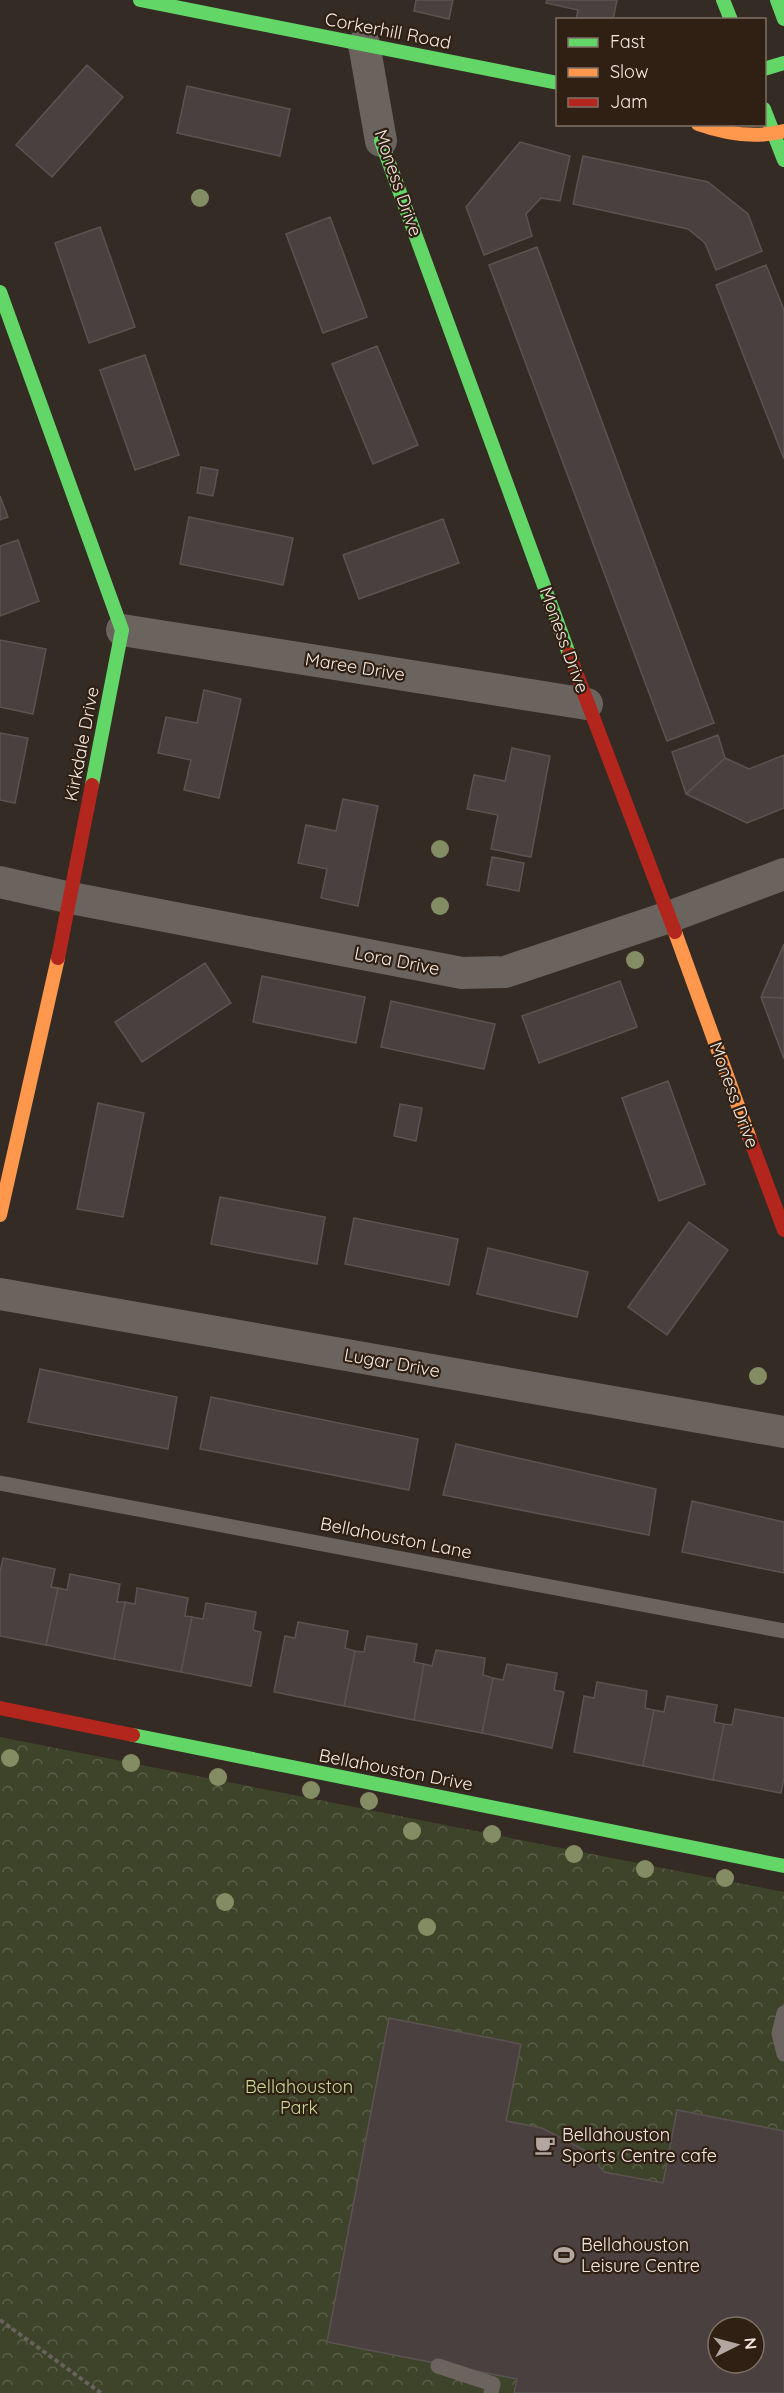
<svg xmlns="http://www.w3.org/2000/svg" width="784" height="2393" font-family="Quicksand,sans-serif">
	<style>
		.park { fill: url(#park-crowns); fill-rule: evenodd }
		.building { fill: #4b4040; stroke: #5b5352; stroke-width: 1.5; fill-rule: evenodd }
		.lines { fill: none; stroke-linecap: round; stroke-linejoin: round }
		.path { stroke: #68615c; stroke-width: 4; stroke-dasharray: 4.5 3; stroke-linecap: butt }
		.lane { stroke: #6b635e; stroke-width: 15 }
		.street { stroke: #6b635e; stroke-width: 32 }
		.fast { stroke: #63d668; stroke-width: 14 }
		.slow { stroke: #ff974d; stroke-width: 14 }
		.jam { stroke: #b3261e; stroke-width: 14 }
		.tree { fill: #848c63 }
		.labels { text-anchor: middle; stroke-width: 4.5; stroke-linejoin: round; paint-order: stroke }
		.street-label { font-size: 18px; fill: #f5eae2; stroke: #302014 }
		.park-label { font-size: 18px; fill: #c6dc96; stroke: #302014 }
		.poi-label { font-size: 18px; fill: #f5eae2; stroke: #302014; text-anchor: start }
	</style>
	<defs>
		<pattern id="park-crowns" width="20" height="18" patternUnits="userSpaceOnUse" patternTransform="scale(1.5)"><rect width="20" height="18" fill="#3e4429"/><path d="M2 6a3 3 0 1 1 6 0M12 15a3 3 0 1 1 6 0" fill="none" stroke="#5a5f48"/></pattern>
	</defs>
	<rect width="100%" height="100%" fill="#342b24"/>
	<path class="park" d="M 0,1737 L 784,1892 L 784,2393 L 0,2393 ZM 718,2327 L 754,2327 L 754,2363 L 718,2363 Z"/>
	<path class="building" d="M 416,0 L 453,0 L 449,19 L 414,11 Z
		M 547,0 L 617,0 L 613,20 L 576,20 L 578,10 L 546,3 Z
		M 87,65 L 123,97 L 52,177 L 16,145 Z
		M 187,86 L 290,109 L 280,156 L 177,133 Z
		M 520,142 L 570,156 L 560,201 L 541,198 L 526,214 L 532,236 L 484,255 L 466,207 Z
		M 583,156 L 708,182 L 748,214 L 762,251 L 716,270 L 705,243 L 688,229 L 573,204 Z
		M 330,217 L 367,317 L 323,333 L 286,234 Z
		M 100,227 L 135,327 L 89,343 L 55,243 Z
		M 537,247 L 714,723 L 667,741 L 489,265 Z
		M 766,265 L 784,310 L 784,459 L 716,285 Z
		M 377,346 L 418,445 L 373,464 L 332,364 Z
		M 145,355 L 179,455 L 135,470 L 100,370 Z
		M 201,467 L 218,470 L 213,496 L 197,493 Z
		M 0,496 L 8,517 L 0,520 Z
		M 189,517 L 293,538 L 283,585 L 180,564 Z
		M 443,519 L 459,563 L 359,599 L 343,555 Z
		M 18,540 L 39,601 L 0,616 L 0,546 Z
		M 0,640 L 46,649 L 33,714 L 0,707 Z
		M 204,690 L 241,699 L 219,798 L 184,790 L 191,760 L 158,753 L 166,717 L 197,723 Z
		M 0,733 L 28,738 L 15,803 L 0,800 Z
		M 718,735 L 725,758 L 686,794 L 672,752 Z
		M 512,748 L 550,756 L 531,857 L 491,849 L 498,815 L 467,809 L 474,775 L 505,781 Z
		M 784,755 L 784,808 L 747,823 L 686,794 L 725,758 L 749,769 Z
		M 343,799 L 378,806 L 358,906 L 321,898 L 327,869 L 298,863 L 306,825 L 336,831 Z
		M 492,857 L 524,863 L 519,891 L 487,885 Z
		M 784,944 L 784,998 L 761,997 Z
		M 205,963 L 231,1003 L 142,1062 L 115,1022 Z
		M 262,976 L 365,997 L 356,1043 L 253,1022 Z
		M 620,981 L 637,1027 L 539,1063 L 522,1016 Z
		M 761,997 L 784,998 L 784,1059 Z
		M 391,1001 L 495,1024 L 484,1069 L 381,1047 Z
		M 668,1081 L 705,1184 L 659,1201 L 622,1098 Z
		M 98,1103 L 144,1113 L 123,1217 L 77,1209 Z
		M 400,1104 L 422,1108 L 416,1141 L 394,1136 Z
		M 220,1197 L 325,1217 L 317,1264 L 211,1244 Z
		M 354,1218 L 458,1239 L 449,1285 L 345,1264 Z
		M 689,1222 L 728,1250 L 667,1335 L 628,1307 Z
		M 488,1248 L 588,1272 L 577,1317 L 477,1294 Z
		M 40,1369 L 177,1397 L 168,1449 L 28,1422 Z
		M 211,1397 L 418,1439 L 409,1490 L 200,1449 Z
		M 456,1444 L 656,1489 L 649,1535 L 443,1495 Z
		M 692,1501 L 784,1522 L 784,1573 L 682,1552 Z
		M 3,1558 L 55,1569 L 51,1587 L 58,1588 L 46,1645 L 0,1636 L 0,1572 Z
		M 70,1574 L 120,1584 L 117,1602 L 125,1602 L 114,1659 L 46,1645 L 58,1588 L 67,1590 Z
		M 137,1588 L 188,1598 L 185,1616 L 192,1617 L 181,1672 L 114,1659 L 125,1602 L 135,1604 Z
		M 206,1603 L 256,1612 L 253,1630 L 261,1632 L 251,1686 L 181,1672 L 192,1617 L 203,1619 Z
		M 298,1622 L 348,1631 L 345,1648 L 355,1651 L 344,1706 L 274,1692 L 285,1636 L 295,1638 Z
		M 367,1636 L 417,1644 L 414,1662 L 424,1664 L 414,1720 L 344,1706 L 355,1651 L 364,1652 Z
		M 436,1650 L 485,1658 L 483,1675 L 493,1678 L 482,1733 L 414,1720 L 424,1664 L 432,1666 Z
		M 507,1664 L 557,1673 L 554,1690 L 564,1692 L 552,1748 L 482,1733 L 493,1678 L 503,1680 Z
		M 597,1682 L 647,1691 L 645,1708 L 654,1710 L 643,1766 L 574,1752 L 584,1696 L 594,1698 Z
		M 667,1696 L 717,1705 L 714,1722 L 724,1724 L 713,1780 L 643,1766 L 654,1710 L 664,1712 Z
		M 735,1709 L 784,1718 L 784,1778 L 781,1793 L 713,1780 L 724,1724 L 732,1725 Z
		M 389,2018 L 521,2044 L 506,2121 L 542,2128 L 590,2153 L 604,2172 L 663,2183 L 677,2110 L 784,2131 L 784,2393 L 514,2393 L 517,2379 L 327,2342 ZM 718,2327 L 754,2327 L 754,2363 L 718,2363 Z"/>
	<g class="lines">
		<path class="path" d="M 0,2320 L 101,2393"/>
		<path class="lane" d="M 0,1483 L 784,1631
			M 784,2013 L 779,2033 L 784,2054
			M 438,2366 L 493,2384 L 491,2393"/>
		<path class="street" d="M 364,44 L 381,141
			M 122,630 L 587,704
			M 0,882 L 71,898 L 462,973 L 505,972 L 669,917 L 784,874
			M 0,1294 L 784,1432"/>
		<path class="fast" d="M 140,0 L 558,83
			M 723,0 L 731,20
			M 777,0 L 784,19
			M 764,69 L 784,63
			M 764,109 L 784,160
			M 381,141 L 569,654
			M 0,292 L 122,630 L 92,785
			M 133,1735 L 784,1866"/>
		<path class="slow" d="M 698,124 C 726,134 755,139 784,131
			M 675,932 L 750,1139
			M 0,1215 L 58,958"/>
		<path class="jam" d="M 569,654 L 675,932
			M 58,958 L 92,785
			M 750,1139 L 784,1230
			M 0,1708 L 133,1735"/>
	</g>
	<g class="tree">
		<circle cx="200" cy="198" r="9"/>
		<circle cx="440" cy="849" r="9"/>
		<circle cx="440" cy="906" r="9"/>
		<circle cx="635" cy="960" r="9"/>
		<circle cx="758" cy="1376" r="9"/>
		<circle cx="10" cy="1758" r="9"/>
		<circle cx="131" cy="1763" r="9"/>
		<circle cx="218" cy="1777" r="9"/>
		<circle cx="311" cy="1790" r="9"/>
		<circle cx="369" cy="1801" r="9"/>
		<circle cx="412" cy="1831" r="9"/>
		<circle cx="492" cy="1834" r="9"/>
		<circle cx="574" cy="1854" r="9"/>
		<circle cx="645" cy="1869" r="9"/>
		<circle cx="725" cy="1878" r="9"/>
		<circle cx="225" cy="1902" r="9"/>
		<circle cx="427" cy="1927" r="9"/>
	</g>
	<defs>
		<g id="cafe-bare" transform="scale(1.62)"><path d="M-5.5-4.5H6V0H3Q3 3.5 0 3.5H-2.5Q-5.5 3.5-5.5 0ZM3-3.2v2h1.7v-2ZM-6 4.5H4V6H-6Z" fill="#b1a7a0" stroke="#302014" stroke-width="2.5" paint-order="stroke"/></g>
		<g id="stadium-bare" transform="scale(1.62)"><path d="M0-5a6.5 5 0 1 0 0 10a6.5 5 0 1 0 0-10ZM-3.5-1.8h7v3.6h-7Z" fill="#b1a7a0" stroke="#302014" stroke-width="2.5" paint-order="stroke"/></g>
	</defs>
	<g fill-rule="evenodd">
		<use href="#cafe-bare" x="545" y="2145"/>
		<use href="#stadium-bare" x="564" y="2255"/>
	</g>
	<g class="labels">
		<g class="street-label">
			<text transform="translate(388 31) rotate(11)" y="6">Corkerhill Road</text>
			<text transform="translate(398 183) rotate(71)" y="6">Moness Drive</text>
			<text transform="translate(564 640) rotate(70)" y="6">Moness Drive</text>
			<text transform="translate(355 667) rotate(9)" y="6">Maree Drive</text>
			<text transform="translate(82 744) rotate(-79)" y="6">Kirkdale Drive</text>
			<text transform="translate(397 961) rotate(11)" y="6">Lora Drive</text>
			<text transform="translate(734 1095) rotate(70)" y="6">Moness Drive</text>
			<text transform="translate(392 1363) rotate(10)" y="6">Lugar Drive</text>
			<text transform="translate(396 1538) rotate(11)" y="6">Bellahouston Lane</text>
			<text transform="translate(396 1770) rotate(11)" y="6">Bellahouston Drive</text>
		</g>
		<g class="park-label">
			<text x="299" y="2093">Bellahouston<tspan x="299" dy="21">Park</tspan></text>
		</g>
		<g class="poi-label">
			<text x="562" y="2141">Bellahouston<tspan x="562" dy="21">Sports Centre cafe</tspan></text>
			<text x="581" y="2251">Bellahouston<tspan x="581" dy="21">Leisure Centre</tspan></text>
		</g>
	</g>
	<rect x="556" y="18" width="210" height="108" fill="#302014" stroke="#7f7166" stroke-width="1.5"/>
	<rect x="568" y="38" width="30" height="9" fill="#63d668" stroke="#7f7166" stroke-width="1.5"/>
	<text x="610" y="48" font-size="18" fill="#f5eae2">Fast</text>
	<rect x="568" y="68" width="30" height="9" fill="#ff974d" stroke="#7f7166" stroke-width="1.5"/>
	<text x="610" y="78" font-size="18" fill="#f5eae2">Slow</text>
	<rect x="568" y="98" width="30" height="9" fill="#b3261e" stroke="#7f7166" stroke-width="1.5"/>
	<text x="610" y="108" font-size="18" fill="#f5eae2">Jam</text>
	<g transform="translate(736 2345) rotate(84)"><circle r="28" fill="#302014" stroke="#7f7166" stroke-width="1.5"/>
	<path d="M0-4.5L10 22L0 15L-10 22Z" fill="#b1a7a0"/>
	<text y="-9" font-size="16" font-weight="bold" text-anchor="middle" fill="#f5eae2">N</text>
	</g>
</svg>
